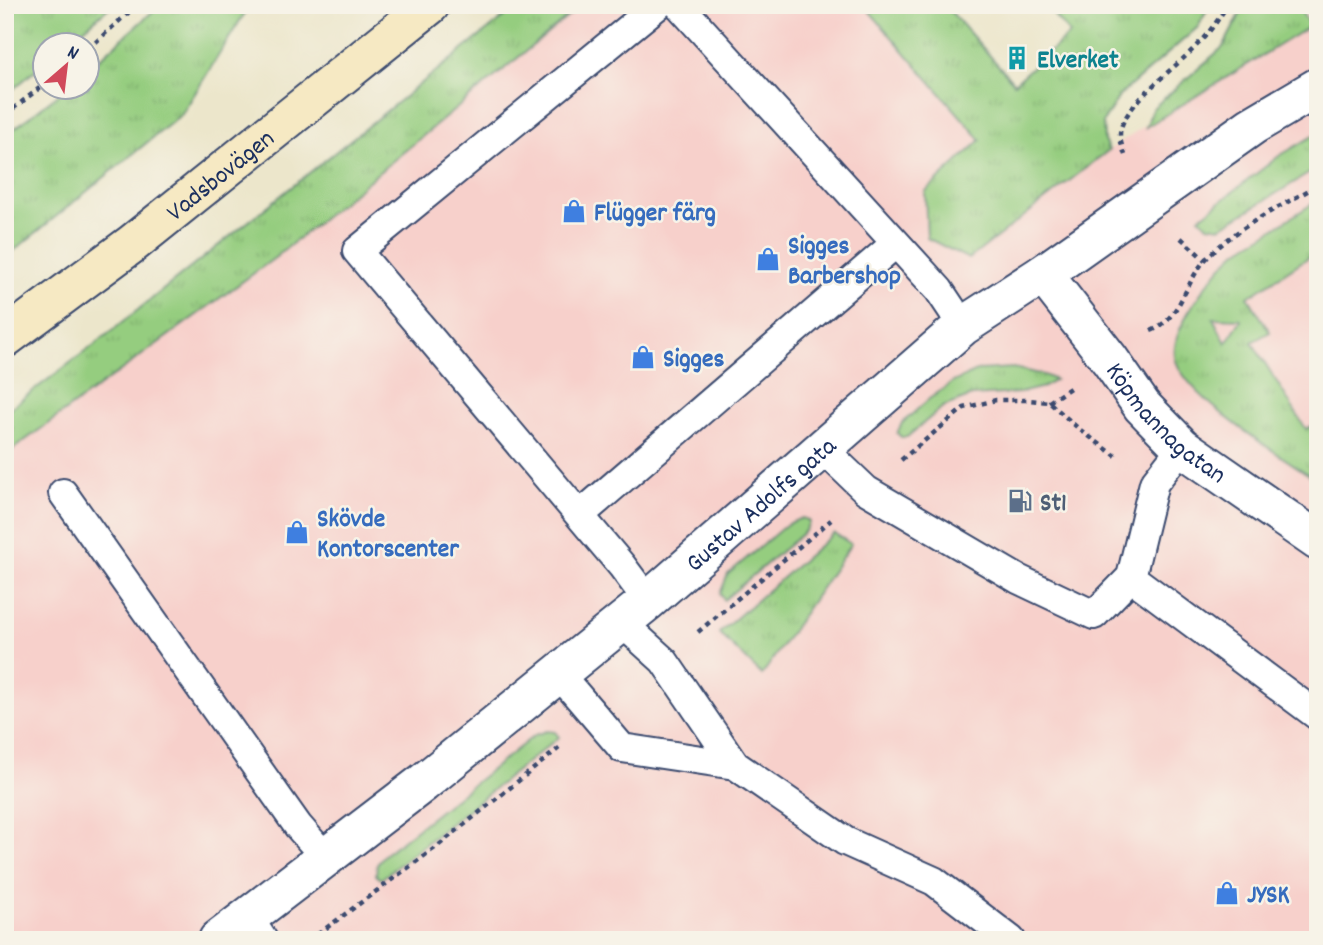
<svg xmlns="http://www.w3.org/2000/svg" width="1323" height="945" font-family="Dekko,sans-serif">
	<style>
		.built { fill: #f7d0cb }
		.grass { fill: url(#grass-tufts); stroke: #587e6e; stroke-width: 2; fill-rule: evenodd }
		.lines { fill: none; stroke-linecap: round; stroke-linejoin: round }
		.service-casing { stroke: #3a4a6e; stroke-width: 32 }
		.minor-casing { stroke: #3a4a6e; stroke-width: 42 }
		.secondary-casing { stroke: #3a4a6e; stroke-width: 42 }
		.path { stroke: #3a4a6e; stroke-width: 4.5; stroke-dasharray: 5 5; stroke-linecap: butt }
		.service { stroke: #fff; stroke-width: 28 }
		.minor { stroke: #fff; stroke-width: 38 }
		.secondary { stroke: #f6e9c3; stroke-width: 38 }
		.labels { text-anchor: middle; stroke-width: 5; stroke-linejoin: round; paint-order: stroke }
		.culture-label { font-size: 26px; font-weight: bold; fill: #0d838f; stroke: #f7f3e8; text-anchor: start }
		.street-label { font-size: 26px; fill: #1b2f5e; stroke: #f7f3e8 }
		.shop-label { font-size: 26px; font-weight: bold; fill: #366cbe; stroke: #f7f3e8; text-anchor: start }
		.service-label { font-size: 26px; font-weight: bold; fill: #4e5e75; stroke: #f7f3e8; text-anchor: start }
	</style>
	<defs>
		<pattern id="grass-tufts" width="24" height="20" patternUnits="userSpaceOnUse" patternTransform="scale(1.75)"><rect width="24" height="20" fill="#95cd7f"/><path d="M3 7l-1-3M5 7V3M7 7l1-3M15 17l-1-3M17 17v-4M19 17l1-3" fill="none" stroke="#80b070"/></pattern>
	</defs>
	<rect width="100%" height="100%" fill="#f7f3e8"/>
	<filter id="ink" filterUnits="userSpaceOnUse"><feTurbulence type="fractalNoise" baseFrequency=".0143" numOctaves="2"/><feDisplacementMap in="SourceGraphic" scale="14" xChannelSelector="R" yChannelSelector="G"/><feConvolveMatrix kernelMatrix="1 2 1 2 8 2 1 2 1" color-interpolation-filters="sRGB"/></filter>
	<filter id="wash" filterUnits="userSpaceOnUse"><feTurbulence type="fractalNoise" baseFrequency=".00686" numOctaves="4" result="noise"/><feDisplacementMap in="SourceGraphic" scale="28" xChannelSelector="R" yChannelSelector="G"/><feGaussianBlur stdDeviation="1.57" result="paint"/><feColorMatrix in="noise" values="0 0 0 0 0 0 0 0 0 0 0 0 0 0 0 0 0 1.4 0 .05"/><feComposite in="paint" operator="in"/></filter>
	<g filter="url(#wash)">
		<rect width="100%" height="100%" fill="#ece6cb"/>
		<path class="built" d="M 582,5 L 864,5 L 982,140 L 969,259 L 1109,150 L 1318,7 L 1318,940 L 5,940 L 5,455 L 276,257 Z"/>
		<path class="grass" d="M 13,5 L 112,5 L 65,45 L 46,46 L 45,62 L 5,96 L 5,17 Z
			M 160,5 L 251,5 L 241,19 L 182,114 L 5,258 L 5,136 L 66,88 L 88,88 L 88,69 Z
			M 519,5 L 582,5 L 276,257 L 5,455 L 5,412 L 94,345 Z
			M 864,5 L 945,5 L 1014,83 L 1070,34 L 1047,7 L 1049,5 L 1210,5 L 1198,27 L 1120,95 L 1103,122 L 1104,141 L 1109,150 L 969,259 L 927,238 L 925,192 L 981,140 Z
			M 1245,5 L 1297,5 L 1310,26 L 1146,127 L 1153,108 L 1223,47 Z
			M 1318,133 L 1318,168 L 1221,227 L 1208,225 L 1199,218 L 1279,156 Z
			M 1318,200 L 1318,251 L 1248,297 L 1270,332 L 1252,342 L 1306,429 L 1318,423 L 1318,481 C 1282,456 1190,401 1176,361 C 1166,332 1215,270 1236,252 C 1245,246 1255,240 1264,235 C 1282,223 1300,212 1318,200 ZM 1213,318 L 1241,319 L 1241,320 L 1226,343 Z
			M 1013,368 L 1044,375 L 1055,380 L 1044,387 L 1020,393 L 972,396 L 943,407 L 907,437 L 901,437 L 897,433 L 902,423 L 929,399 L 953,382 L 979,370 Z
			M 802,518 L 808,520 L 809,523 L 805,531 L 724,600 L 720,594 L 728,574 L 787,524 Z
			M 834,533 L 851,544 L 762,675 L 719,633 Z
			M 547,731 L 555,732 L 559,737 L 381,879 L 376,875 L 377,864 L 384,855 L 535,735 Z"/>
	</g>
	<g filter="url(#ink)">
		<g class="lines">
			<g class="service-casing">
				<path id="service" d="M 679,5 L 939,290 L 963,326
					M 1182,447 L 1154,483 L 1131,577 L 1318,716
					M 823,449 L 866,490 L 1018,579 L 1094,615 L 1131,577
					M 63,493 L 298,826 L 325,857
					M 580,515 L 896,243
					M 648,601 L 622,566 L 357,251 L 658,5
					M 621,622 L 664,661 L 735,765 L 845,841 L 934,881 L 1011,940
					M 558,673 L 622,748 L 735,765
					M 248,917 L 263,940"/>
			</g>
			<g class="minor-casing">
				<g id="minor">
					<path id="s1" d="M 1043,274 L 1110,360 L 1142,406 L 1182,447 L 1318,541"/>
					<path id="s2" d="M 218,940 L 423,783 L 648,601 L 963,326 L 1043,274 L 1252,126 L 1318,87"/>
				</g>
			</g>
			<g class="secondary-casing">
				<g id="secondary">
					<path id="s3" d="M 5,338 L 132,244 L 430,5"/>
				</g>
			</g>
			<path class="path" d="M 1307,5 L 1318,24
				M 88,49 L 137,5
				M 5,115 L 46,83
				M 1125,155 C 1123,149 1120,141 1120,134 C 1120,110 1169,72 1186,56 C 1202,41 1216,25 1227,5
				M 1181,238 L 1205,260
				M 1151,331 C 1181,318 1185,282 1206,259 C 1236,227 1280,207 1318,185
				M 1049,402 L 1070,388
				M 901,460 L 964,408 L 996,400 L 1028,400 L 1049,402 L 1079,429 L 1116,456
				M 698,632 L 831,520
				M 310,940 L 439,845 L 563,745"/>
			<use href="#service" class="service"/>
			<use href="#minor" class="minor"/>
			<use href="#secondary" class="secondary"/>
		</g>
	</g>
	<defs>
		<g id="building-bare" transform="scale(1.89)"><path d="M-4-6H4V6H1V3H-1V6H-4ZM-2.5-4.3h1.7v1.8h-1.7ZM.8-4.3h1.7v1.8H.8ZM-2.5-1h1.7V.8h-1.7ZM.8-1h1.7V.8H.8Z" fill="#0f9aa8" stroke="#f7f3e8" stroke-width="2.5" paint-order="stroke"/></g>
		<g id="shop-bare" transform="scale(1.89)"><path d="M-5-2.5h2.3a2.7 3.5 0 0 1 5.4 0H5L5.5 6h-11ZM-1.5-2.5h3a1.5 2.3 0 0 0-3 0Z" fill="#3f7fe0" stroke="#f7f3e8" stroke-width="2.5" paint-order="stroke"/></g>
		<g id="fuel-bare" transform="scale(1.89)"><path d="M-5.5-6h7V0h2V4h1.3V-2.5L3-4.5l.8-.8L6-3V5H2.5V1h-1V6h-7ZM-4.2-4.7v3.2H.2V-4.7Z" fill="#5c6f8a" stroke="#f7f3e8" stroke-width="2.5" paint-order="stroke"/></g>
	</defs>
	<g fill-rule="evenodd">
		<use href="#building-bare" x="1017" y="58"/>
		<use href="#shop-bare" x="574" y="211"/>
		<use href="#shop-bare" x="768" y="259"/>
		<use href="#shop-bare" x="643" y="357"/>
		<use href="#fuel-bare" x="1020" y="501"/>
		<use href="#shop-bare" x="297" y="532"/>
		<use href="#shop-bare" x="1227" y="893"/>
	</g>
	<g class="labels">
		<g class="culture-label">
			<text x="1037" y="67">Elverket</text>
		</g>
		<g class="street-label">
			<text dy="9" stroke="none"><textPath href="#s3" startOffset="270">Vadsbovägen</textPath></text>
			<text dy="9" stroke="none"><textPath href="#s1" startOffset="194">Köpmannagatan</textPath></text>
			<text dy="9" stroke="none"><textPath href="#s2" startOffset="696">Gustav Adolfs gata</textPath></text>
		</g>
		<g class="shop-label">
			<text x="594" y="220">Flügger färg</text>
			<text x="788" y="253">Sigges<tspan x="788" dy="30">Barbershop</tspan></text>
			<text x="663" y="366">Sigges</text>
			<text x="317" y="526">Skövde<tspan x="317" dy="30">Kontorscenter</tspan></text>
			<text x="1247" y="902">JYSK</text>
		</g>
		<g class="service-label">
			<text x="1040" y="510">St1</text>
		</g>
	</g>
	<rect width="1323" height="945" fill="none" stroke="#f7f3e8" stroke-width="28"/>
	<g transform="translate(66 66) rotate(28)"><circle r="33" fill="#f7f3e8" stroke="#9fa5b1" stroke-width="2"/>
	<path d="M0-5L12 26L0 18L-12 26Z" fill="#d1495b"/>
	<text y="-10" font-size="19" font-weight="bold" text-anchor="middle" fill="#1b2f5e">N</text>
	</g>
</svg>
